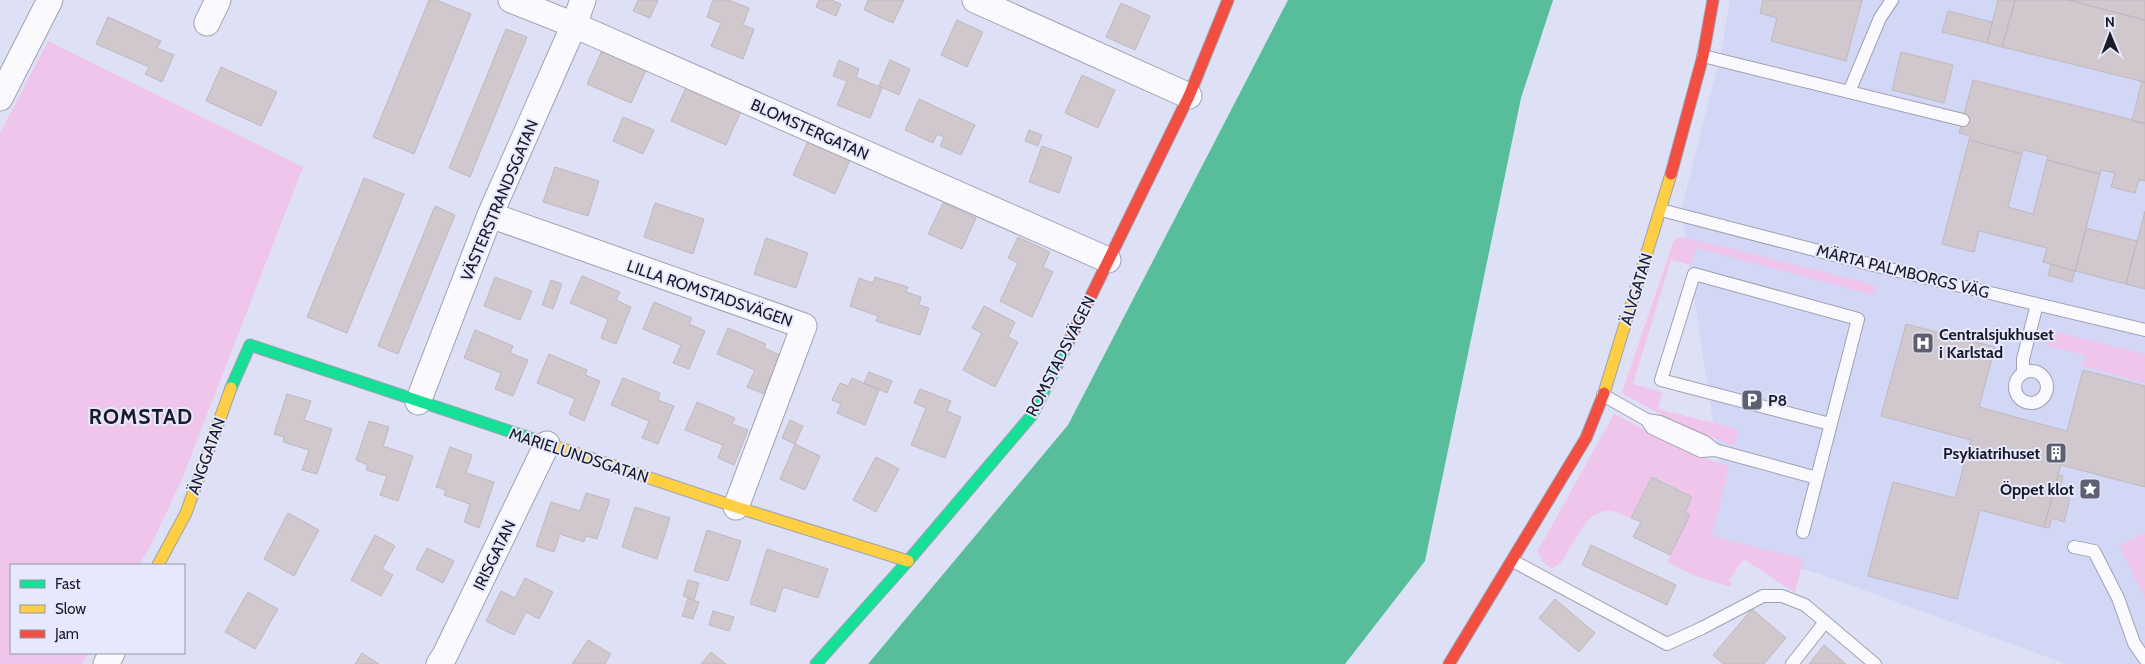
<svg xmlns="http://www.w3.org/2000/svg" width="2145" height="664" font-family="Cabin,sans-serif">
	<style>
		.built { fill: #d2d7f6 }
		.green { fill: #f0c5eb }
		.water { fill: #57bd9b }
		.building { fill: #d1c8ce; stroke: #c0b8bf }
		.lines { fill: none; stroke-linecap: round; stroke-linejoin: round }
		.lane-casing { stroke: #9fa1b2; stroke-width: 14 }
		.street-casing { stroke: #9fa1b2; stroke-width: 27 }
		.fast-casing { stroke: #9fa1b2; stroke-width: 13 }
		.slow-casing { stroke: #9fa1b2; stroke-width: 13 }
		.jam-casing { stroke: #9fa1b2; stroke-width: 13 }
		.lane { stroke: #fafafe; stroke-width: 12 }
		.street { stroke: #fafafe; stroke-width: 25 }
		.fast { stroke: #16e098; stroke-width: 11 }
		.slow { stroke: #ffcf43; stroke-width: 11 }
		.jam { stroke: #f24e42; stroke-width: 11 }
		.labels { text-anchor: middle; stroke-width: 4; stroke-linejoin: round; paint-order: stroke }
		.street-label { font-size: 16px; fill: #191b2b; stroke: #e6e8fb }
		.poi-label { font-size: 16px; font-weight: bold; fill: #191b2b; stroke: #e6e8fb; text-anchor: start }
		.district-label { font-size: 21px; font-weight: bold; letter-spacing: 1px; fill: #191b2b; stroke: #e6e8fb }
	</style>
	<rect width="100%" height="100%" fill="#dee1f5"/>
	<path class="built" d="M 1730,0 L 2145,0 L 2145,664 L 2066,664 L 1817,573 L 1702,542 L 1721,475 L 1681,210 L 1720,58 Z"/>
	<path class="green" d="M 48,41 L 303,167 L 182,479 L 153,541 L 139,565 L 11,565 L 11,653 L 88,653 L 82,664 L 0,664 L 0,133 Z
		M 1680,237 L 1738,250 L 1871,284 L 1875,288 L 1873,295 L 1696,248 L 1691,265 L 1671,260 L 1633,384 L 1662,392 L 1658,409 L 1738,429 L 1734,446 L 1676,423 L 1622,393 L 1672,245 L 1674,240 Z
		M 2053,331 L 2145,354 L 2145,383 L 2082,366 L 2085,355 L 2045,345 L 2048,335 Z
		M 1614,414 L 1690,453 L 1729,466 L 1712,536 L 1803,559 L 1795,593 L 1744,559 L 1729,580 L 1732,583 L 1730,587 L 1693,575 L 1667,562 L 1690,515 L 1685,512 L 1693,497 L 1652,476 L 1630,518 C 1624,516 1618,512 1612,511 C 1579,506 1570,567 1551,568 L 1544,563 L 1537,552 Z
		M 2145,533 L 2145,599 L 2119,545 Z"/>
	<path class="water" d="M 1288,0 L 1553,0 L 1521,98 L 1425,561 L 1345,664 L 868,664 L 1068,425 Z"/>
	<path class="building" d="M 429,0 L 436,0 L 471,14 L 414,154 L 373,137 Z
		M 638,0 L 658,0 L 650,18 L 633,11 Z
		M 713,0 L 728,0 L 749,8 L 743,25 L 754,29 L 743,59 L 711,46 L 721,23 L 707,17 Z
		M 819,0 L 831,0 L 841,4 L 836,16 L 816,7 Z
		M 868,0 L 904,0 L 893,23 L 864,10 Z
		M 1763,0 L 1862,0 L 1846,61 L 1771,41 L 1777,18 L 1760,13 Z
		M 1998,0 L 2015,0 L 2002,47 L 1987,43 Z
		M 2015,0 L 2068,0 L 2145,20 L 2145,82 L 2002,47 Z
		M 2068,0 L 2145,0 L 2145,20 Z
		M 1121,3 L 1150,16 L 1135,50 L 1106,37 Z
		M 1948,11 L 1992,22 L 1987,43 L 1942,32 Z
		M 108,17 L 161,41 L 157,48 L 174,55 L 162,82 L 145,74 L 149,67 L 96,44 Z
		M 957,20 L 983,32 L 967,67 L 941,55 Z
		M 506,29 L 527,37 L 470,177 L 449,168 Z
		M 603,48 L 647,68 L 631,103 L 587,84 Z
		M 1901,52 L 1953,65 L 1944,103 L 1892,90 Z
		M 839,60 L 859,69 L 856,77 L 882,88 L 870,118 L 837,105 L 847,81 L 833,76 Z
		M 890,60 L 910,69 L 899,95 L 879,86 Z
		M 221,67 L 277,92 L 261,126 L 206,101 Z
		M 1082,75 L 1115,90 L 1098,128 L 1065,113 Z
		M 1973,80 L 2145,123 L 2145,181 L 2139,180 L 2135,193 L 2111,187 L 2115,173 L 2101,170 L 2100,174 L 2047,160 L 2048,156 L 2023,150 L 2022,154 L 1969,140 L 1970,136 L 1959,133 Z
		M 2142,81 L 2145,82 L 2145,124 L 2132,121 Z
		M 687,85 L 742,109 L 726,145 L 671,121 Z
		M 919,99 L 975,125 L 961,155 L 940,146 L 944,137 L 937,134 L 933,143 L 905,130 Z
		M 623,117 L 654,130 L 643,154 L 613,141 Z
		M 1029,130 L 1042,135 L 1038,146 L 1025,141 Z
		M 809,139 L 851,158 L 835,194 L 793,175 Z
		M 1969,140 L 2022,154 L 2008,207 L 2033,214 L 2047,160 L 2100,174 L 2075,271 L 2043,262 L 2047,248 L 1979,231 L 1974,252 L 1942,244 Z
		M 1042,146 L 1072,157 L 1059,193 L 1029,182 Z
		M 555,167 L 599,181 L 588,216 L 543,202 Z
		M 364,178 L 404,194 L 347,333 L 307,317 Z
		M 655,203 L 704,219 L 693,254 L 644,237 Z
		M 943,203 L 976,218 L 962,249 L 928,234 Z
		M 435,206 L 455,215 L 398,354 L 378,346 Z
		M 2145,211 L 2145,289 L 2126,284 Z
		M 2086,228 L 2137,241 L 2126,284 L 2075,271 Z
		M 1018,237 L 1050,252 L 1043,267 L 1053,272 L 1032,317 L 1000,301 L 1018,263 L 1008,258 Z
		M 766,238 L 808,253 L 796,288 L 754,274 Z
		M 2051,264 L 2075,271 L 2072,282 L 2048,275 Z
		M 582,276 L 620,292 L 616,300 L 631,307 L 616,344 L 601,338 L 608,319 L 570,303 Z
		M 495,277 L 532,291 L 520,320 L 484,306 Z
		M 875,277 L 908,287 L 906,292 L 921,297 L 919,305 L 929,308 L 920,335 L 876,321 L 878,316 L 850,306 L 859,278 L 873,283 Z
		M 551,280 L 562,284 L 553,309 L 542,305 Z
		M 654,302 L 692,318 L 689,324 L 705,331 L 689,369 L 673,363 L 681,345 L 643,329 Z
		M 984,306 L 1015,322 L 1008,337 L 1018,342 L 995,387 L 963,370 L 982,333 L 972,328 Z
		M 1906,324 L 1995,347 L 1979,407 L 2026,420 L 2067,431 L 2083,370 L 2145,386 L 2145,487 L 2061,465 L 2044,527 L 1980,510 L 1957,599 L 1868,576 L 1893,482 L 1955,498 L 1971,440 L 1881,416 Z
		M 728,328 L 766,344 L 764,348 L 780,355 L 764,394 L 747,387 L 755,370 L 717,354 Z
		M 475,330 L 513,346 L 510,353 L 528,360 L 513,396 L 495,389 L 501,373 L 464,358 Z
		M 549,354 L 587,370 L 585,375 L 600,381 L 584,421 L 569,414 L 575,399 L 537,383 Z
		M 869,372 L 892,381 L 887,393 L 864,383 Z
		M 623,378 L 660,393 L 658,400 L 674,406 L 658,444 L 642,438 L 649,421 L 611,405 Z
		M 852,378 L 879,390 L 865,425 L 837,413 L 841,404 L 832,400 L 840,383 L 848,386 Z
		M 920,389 L 951,401 L 947,411 L 961,417 L 945,458 L 911,445 L 926,408 L 914,403 Z
		M 287,394 L 311,401 L 304,420 L 332,429 L 317,474 L 302,470 L 309,450 L 283,442 L 284,437 L 274,434 Z
		M 697,402 L 735,418 L 732,424 L 748,430 L 734,465 L 718,458 L 723,445 L 685,430 Z
		M 790,420 L 803,426 L 795,444 L 782,438 Z
		M 369,421 L 389,427 L 383,446 L 413,456 L 398,501 L 380,495 L 387,476 L 366,470 L 368,465 L 356,460 Z
		M 795,444 L 820,456 L 805,490 L 780,479 Z
		M 450,447 L 472,455 L 466,473 L 494,482 L 479,528 L 464,522 L 470,504 L 444,495 L 446,490 L 436,487 Z
		M 876,457 L 899,469 L 876,512 L 853,500 Z
		M 2058,475 L 2063,476 L 2058,495 L 2070,499 L 2064,522 L 2052,518 L 2049,528 L 2044,527 Z
		M 1652,477 L 1692,497 L 1685,512 L 1690,515 L 1670,555 L 1633,537 L 1641,522 L 1631,518 Z
		M 586,493 L 610,500 L 597,539 L 586,536 L 584,542 L 560,534 L 554,552 L 536,546 L 551,502 L 580,511 Z
		M 635,507 L 670,518 L 657,559 L 622,547 Z
		M 288,513 L 319,530 L 294,576 L 264,559 Z
		M 707,530 L 741,541 L 728,581 L 694,571 Z
		M 375,535 L 395,546 L 382,569 L 393,575 L 381,596 L 351,580 Z
		M 1591,545 L 1676,585 L 1667,605 L 1582,565 Z
		M 427,548 L 454,561 L 443,583 L 416,569 Z
		M 767,549 L 828,569 L 818,598 L 783,587 L 775,612 L 750,604 Z
		M 525,578 L 553,592 L 539,619 L 526,612 L 514,635 L 486,621 L 501,591 L 515,598 Z
		M 688,580 L 699,583 L 694,600 L 683,596 Z
		M 248,592 L 278,609 L 255,649 L 225,632 Z
		M 688,598 L 699,602 L 693,619 L 682,616 Z
		M 1555,599 L 1595,633 L 1579,652 L 1539,618 Z
		M 1752,609 L 1786,638 L 1764,664 L 1723,664 L 1713,655 Z
		M 713,611 L 734,617 L 729,631 L 709,625 Z
		M 588,640 L 611,654 L 605,664 L 572,664 Z
		M 1824,645 L 1846,664 L 1809,664 Z
		M 711,652 L 726,664 L 701,664 Z
		M 362,653 L 379,664 L 355,664 Z"/>
	<g class="lines">
		<g class="lane-casing">
			<path id="lane" d="M 1703,56 L 1963,120
				M 1849,92 L 1880,18 L 1892,0
				M 1661,210 L 1869,264 L 2145,330
				M2015 387a16 16 0 1 1 32 0a16 16 0 1 1-32 0Z
				M 2023,373 L 2023,359 L 2037,304
				M 1603,395 L 1647,420 L 1660,422 L 1705,442 L 1715,450
				M 1647,420 L 1652,428 L 1701,451 L 1715,450 L 1817,478
				M 1803,532 L 1858,319 L 1694,274 L 1661,380 L 1830,424
				M 2074,547 L 2094,551 L 2118,598 L 2134,643 L 2145,659
				M 1513,561 L 1667,644 L 1702,628 L 1763,596 L 1782,596 L 1805,605 L 1875,664
				M 1792,664 L 1825,622"/>
		</g>
		<g class="street-casing">
			<path id="street" d="M 511,0 L 574,25 L 1108,260
				M 975,0 L 1189,96
				M 207,23 L 218,0
				M 0,98 L 50,0
				M 490,215 L 804,326 L 736,507
				M 418,402 L 490,215 L 574,25 L 583,0
				M 106,664 L 112,653
				M 439,664 L 445,655 L 547,444"/>
		</g>
		<g class="fast-casing">
			<path id="fast" d="M 231,388 L 250,345 L 548,444
				M 816,664 L 908,561 L 1032,415 L 1065,349"/>
		</g>
		<g class="slow-casing">
			<path id="slow" d="M 1604,393 L 1671,174
				M 548,444 L 736,507 L 908,561
				M 158,565 L 186,513 L 231,388"/>
		</g>
		<g class="jam-casing">
			<path id="jam" d="M 1671,174 L 1703,56 L 1713,0
				M 1065,349 L 1189,96 L 1228,0
				M 1449,664 L 1586,438 L 1604,393"/>
		</g>
		<use href="#lane" class="lane"/>
		<use href="#street" class="street"/>
		<use href="#fast" class="fast"/>
		<use href="#slow" class="slow"/>
		<use href="#jam" class="jam"/>
	</g>
	<defs>
		<g id="hospital-square" transform="scale(1.125)"><rect x="-9" y="-9" width="18" height="18" rx="4" fill="#5e6072" stroke="#e6e8fb"/><path d="M-5-5h3v3.5h4V-5h3V5h-3V1.5h-4V5h-3Z" fill="#fff"/></g>
		<g id="parking-square" transform="scale(1.125)"><rect x="-9" y="-9" width="18" height="18" rx="4" fill="#5e6072" stroke="#e6e8fb"/><path d="M-3.5-5.5H1a3.5 3.5 0 0 1 0 7H-1V5.5H-3.5ZM-1-3.4V-.6H.8a1.4 1.4 0 0 0 0-2.8Z" fill="#fff"/></g>
		<g id="building-square" transform="scale(1.125)"><rect x="-9" y="-9" width="18" height="18" rx="4" fill="#5e6072" stroke="#e6e8fb"/><path d="M-4-6H4V6H1V3H-1V6H-4ZM-2.5-4.3h1.7v1.8h-1.7ZM.8-4.3h1.7v1.8H.8ZM-2.5-1h1.7V.8h-1.7ZM.8-1h1.7V.8H.8Z" fill="#fff"/></g>
		<g id="sight-square" transform="scale(1.125)"><rect x="-9" y="-9" width="18" height="18" rx="4" fill="#5e6072" stroke="#e6e8fb"/><path d="M0-6L1.8-2.2L6-1.7L2.9 1.2L3.7 5.4L0 3.3L-3.7 5.4L-2.9 1.2L-6-1.7L-1.8-2.2Z" fill="#fff"/></g>
	</defs>
	<g fill-rule="evenodd">
		<use href="#hospital-square" x="1923" y="343"/>
		<use href="#parking-square" x="1752" y="400"/>
		<use href="#building-square" x="2056" y="453"/>
		<use href="#sight-square" x="2090" y="489"/>
	</g>
	<g class="labels">
		<g class="street-label">
			<text transform="translate(810 129) rotate(24)" y="6">BLOMSTERGATAN</text>
			<text transform="translate(499 200) rotate(-67)" y="6">VÄSTERSTRANDSGATAN</text>
			<text transform="translate(1903 271) rotate(14)" y="6">MÄRTA PALMBORGS VÄG</text>
			<text transform="translate(1636 289) rotate(-73)" y="6">ÄLVGATAN</text>
			<text transform="translate(710 293) rotate(19)" y="6">LILLA ROMSTADSVÄGEN</text>
			<text transform="translate(1060 356) rotate(-63)" y="6">ROMSTADSVÄGEN</text>
			<text transform="translate(579 455) rotate(18)" y="6">MARIELUNDSGATAN</text>
			<text transform="translate(206 456) rotate(-70)" y="6">ÄNGGATAN</text>
			<text transform="translate(494 555) rotate(-64)" y="6">IRISGATAN</text>
		</g>
		<g class="poi-label">
			<text x="1939" y="340">Centralsjukhuset<tspan x="1939" dy="18">i Karlstad</tspan></text>
			<text x="1768" y="406">P8</text>
			<text x="2040" y="459" text-anchor="end">Psykiatrihuset</text>
			<text x="2074" y="495" text-anchor="end">Öppet klot</text>
		</g>
		<g class="district-label">
			<text x="141" y="424">ROMSTAD</text>
		</g>
	</g>
	<rect x="10" y="564" width="175" height="90" fill="#e6e8fb" stroke="#9496a8"/>
	<rect x="20" y="580" width="25" height="8" fill="#16e098" stroke="#9496a8"/>
	<text x="55" y="589" font-size="15" fill="#191b2b">Fast</text>
	<rect x="20" y="605" width="25" height="8" fill="#ffcf43" stroke="#9496a8"/>
	<text x="55" y="614" font-size="15" fill="#191b2b">Slow</text>
	<rect x="20" y="630" width="25" height="8" fill="#f24e42" stroke="#9496a8"/>
	<text x="55" y="639" font-size="15" fill="#191b2b">Jam</text>
	<g transform="translate(2110 35) rotate(359)" stroke="#e6e8fb" stroke-width="4" paint-order="stroke">
	<path d="M0-4L9 19L0 12L-9 19Z" fill="#191b2b"/>
	<text y="-8" font-size="14" font-weight="bold" text-anchor="middle" fill="#191b2b">N</text>
	</g>
</svg>
